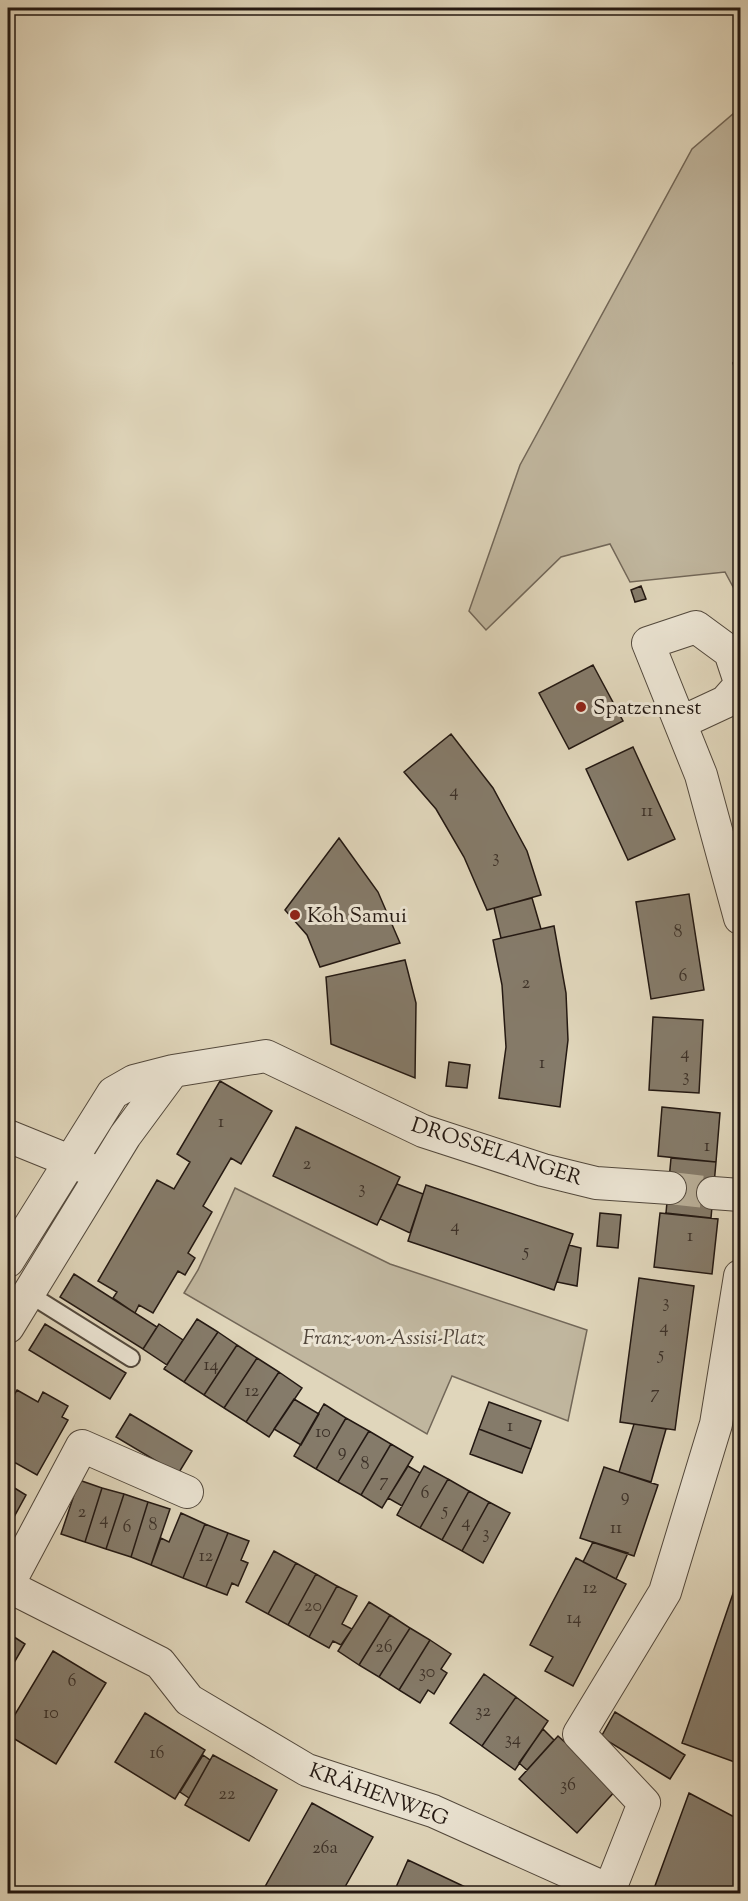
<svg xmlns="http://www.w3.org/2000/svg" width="748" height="1901" font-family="'Sorts Mill Goudy',serif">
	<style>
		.green { fill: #c0b69e; stroke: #726758; stroke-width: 1.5 }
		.building { fill: #857b6a; stroke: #231812; stroke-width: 1.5 }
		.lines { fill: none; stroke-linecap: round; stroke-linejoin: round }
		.street-tunnel { stroke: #bab099; stroke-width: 32; stroke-dasharray: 32 16; stroke-linecap: butt }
		.lane-casing { stroke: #52483c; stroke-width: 20 }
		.street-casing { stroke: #52483c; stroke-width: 34 }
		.lane { stroke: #ebe4d3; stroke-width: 16 }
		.street { stroke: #ebe4d3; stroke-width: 32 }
		.poi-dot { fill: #8f2418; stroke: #ebe4d3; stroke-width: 2 }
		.labels { text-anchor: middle; stroke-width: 6; stroke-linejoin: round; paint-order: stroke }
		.number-label { font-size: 18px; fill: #3c3128 }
		.poi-label { font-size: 21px; fill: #231812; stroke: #ebe4d3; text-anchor: start }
		.street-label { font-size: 21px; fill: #231812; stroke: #ebe4d3 }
		.park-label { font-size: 21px; font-style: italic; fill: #52473c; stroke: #ebe4d3 }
	</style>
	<rect width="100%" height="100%" fill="#e0d6bb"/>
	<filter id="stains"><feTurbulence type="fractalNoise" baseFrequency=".00333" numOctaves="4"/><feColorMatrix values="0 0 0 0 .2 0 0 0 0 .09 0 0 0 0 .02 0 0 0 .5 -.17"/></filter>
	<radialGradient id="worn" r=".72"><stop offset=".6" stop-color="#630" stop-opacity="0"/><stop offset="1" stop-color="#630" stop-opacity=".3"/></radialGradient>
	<path class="green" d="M 740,108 L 740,600 L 725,572 L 630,582 L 610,544 L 561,557 L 486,630 L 469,611 L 520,465 L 692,149 Z
		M 235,1188 L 390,1264 L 587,1330 L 568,1421 L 452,1376 L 427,1434 L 184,1293 L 198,1270 Z"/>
	<path class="building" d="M 739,356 L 740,356 L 740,373 L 735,370 L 733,363 Z
		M 641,586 L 646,599 L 635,602 L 631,590 Z
		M 593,665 L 623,721 L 569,749 L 539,693 Z
		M 451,734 L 493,788 L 527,851 L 541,895 L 487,910 L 464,857 L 436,809 L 404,772 Z
		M 633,747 L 675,839 L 628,860 L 586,769 Z
		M 339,838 L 378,892 L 400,943 L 320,967 L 307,935 L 285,910 Z
		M 689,894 L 704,990 L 651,999 L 636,902 Z
		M 532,898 L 541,929 L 501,938 L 494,908 Z
		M 554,926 L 566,993 L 568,1040 L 560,1107 L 499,1098 L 506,1047 L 502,985 L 493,940 Z
		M 405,960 L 416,1003 L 415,1078 L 331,1044 L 326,977 Z
		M 653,1017 L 703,1020 L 699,1093 L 649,1090 Z
		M 449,1062 L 470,1065 L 467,1088 L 446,1086 Z
		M 220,1081 L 272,1111 L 241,1164 L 231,1158 L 203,1206 L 212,1212 L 188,1253 L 195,1258 L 185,1275 L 178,1271 L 153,1313 L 139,1305 L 135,1313 L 113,1298 L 117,1292 L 98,1281 L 157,1180 L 174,1189 L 190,1162 L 177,1154 Z
		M 662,1107 L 720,1113 L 716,1162 L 658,1156 Z
		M 296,1127 L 400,1177 L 377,1225 L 273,1176 Z
		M 671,1158 L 716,1162 L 711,1218 L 666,1213 Z
		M 397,1184 L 423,1194 L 410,1233 L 380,1219 Z
		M 426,1185 L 573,1234 L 554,1290 L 408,1241 Z
		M 600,1213 L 621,1215 L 618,1248 L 597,1246 Z
		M 660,1213 L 718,1219 L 712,1274 L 654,1267 Z
		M 569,1245 L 581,1248 L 577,1286 L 557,1282 Z
		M 74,1274 L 157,1327 L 143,1349 L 60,1297 Z
		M 639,1278 L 694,1286 L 675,1430 L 620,1422 Z
		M 197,1319 L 218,1332 L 184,1382 L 164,1369 Z
		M 45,1324 L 126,1373 L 110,1399 L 29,1350 Z
		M 159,1324 L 183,1340 L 167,1365 L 143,1349 Z
		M 218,1332 L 237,1345 L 204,1395 L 184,1382 Z
		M 237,1345 L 257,1358 L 224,1408 L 204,1395 Z
		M 257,1358 L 279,1372 L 246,1422 L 224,1408 Z
		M 279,1372 L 302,1388 L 269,1437 L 246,1422 Z
		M 17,1390 L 38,1402 L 43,1392 L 68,1406 L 62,1417 L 68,1420 L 37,1475 L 14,1462 L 8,1474 L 8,1406 Z
		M 294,1399 L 319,1414 L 301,1445 L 274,1429 Z
		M 489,1402 L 541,1421 L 531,1449 L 479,1429 Z
		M 324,1404 L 346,1418 L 316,1469 L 294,1456 Z
		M 130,1414 L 192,1451 L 178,1474 L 116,1437 Z
		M 346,1418 L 369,1431 L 338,1482 L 316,1469 Z
		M 634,1424 L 666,1429 L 651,1482 L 619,1472 Z
		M 479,1429 L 531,1449 L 522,1473 L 470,1454 Z
		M 369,1431 L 391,1444 L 361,1495 L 338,1482 Z
		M 391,1444 L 413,1457 L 382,1508 L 361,1495 Z
		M 408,1466 L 420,1473 L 402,1506 L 388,1498 Z
		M 424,1466 L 448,1479 L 420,1528 L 397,1515 Z
		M 604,1467 L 658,1485 L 634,1556 L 580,1538 Z
		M 448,1479 L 469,1491 L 442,1540 L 420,1528 Z
		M 79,1480 L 102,1488 L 85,1542 L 61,1534 Z
		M 8,1484 L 26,1495 L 8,1528 Z
		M 102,1488 L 124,1494 L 106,1549 L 85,1542 Z
		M 469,1491 L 489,1502 L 462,1551 L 442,1540 Z
		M 124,1494 L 148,1502 L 131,1557 L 106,1549 Z
		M 148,1502 L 170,1509 L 151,1565 L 131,1557 Z
		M 489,1502 L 510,1513 L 483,1563 L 462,1551 Z
		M 181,1513 L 205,1524 L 183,1578 L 151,1565 L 161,1538 L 169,1542 Z
		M 205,1524 L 228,1533 L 206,1587 L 183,1578 Z
		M 228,1533 L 249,1541 L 241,1560 L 248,1563 L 238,1586 L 232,1583 L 227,1595 L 206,1587 Z
		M 593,1542 L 628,1553 L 616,1579 L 583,1562 Z
		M 274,1551 L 296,1563 L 268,1614 L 246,1602 Z
		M 576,1558 L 626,1584 L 573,1686 L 545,1671 L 553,1657 L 530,1645 Z
		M 296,1563 L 316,1574 L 288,1625 L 268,1614 Z
		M 740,1573 L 740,1764 L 682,1743 Z
		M 316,1574 L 337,1586 L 309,1637 L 288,1625 Z
		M 337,1586 L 357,1596 L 342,1624 L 352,1629 L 341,1645 L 333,1641 L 329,1648 L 309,1637 Z
		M 369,1602 L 390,1615 L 359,1665 L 338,1651 Z
		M 390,1615 L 410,1628 L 379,1677 L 359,1665 Z
		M 410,1628 L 430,1640 L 399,1690 L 379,1677 Z
		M 8,1633 L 25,1644 L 8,1673 Z
		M 430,1640 L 451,1654 L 441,1669 L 447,1673 L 434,1694 L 428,1690 L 420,1703 L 399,1690 Z
		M 53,1651 L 106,1683 L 56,1764 L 8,1735 L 8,1726 Z
		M 484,1674 L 516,1697 L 482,1746 L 450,1723 Z
		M 516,1697 L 548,1721 L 515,1770 L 482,1746 Z
		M 615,1712 L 685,1755 L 670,1779 L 601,1737 Z
		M 145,1713 L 205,1750 L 175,1799 L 115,1762 Z
		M 543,1729 L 554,1740 L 527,1770 L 519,1763 Z
		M 558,1736 L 617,1789 L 577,1833 L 519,1779 Z
		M 203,1755 L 210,1760 L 189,1798 L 180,1792 Z
		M 213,1755 L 277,1790 L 249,1841 L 185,1805 Z
		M 689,1793 L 740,1820 L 740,1878 L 734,1894 L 652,1894 Z
		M 312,1803 L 373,1837 L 341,1894 L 265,1894 L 262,1892 Z
		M 408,1860 L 480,1894 L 393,1894 Z"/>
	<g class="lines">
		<path class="street-tunnel" d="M 670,1188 L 713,1193"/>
		<g class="lane-casing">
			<path id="lane" d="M 29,1294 L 131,1358"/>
		</g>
		<g class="street-casing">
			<path id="street" d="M 740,682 L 730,652 L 696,627 L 648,643 L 701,775 L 740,918
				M 682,722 L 725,702 L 740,685
				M 8,1136 L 87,1168
				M 713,1193 L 740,1195
				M 8,1261 L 113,1093 L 134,1081 L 173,1071 L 266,1056 L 423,1131 L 543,1170 L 596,1183 L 670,1188
				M 8,1327 L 125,1136 L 173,1071
				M 8,1585 L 82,1446 L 187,1492
				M 8,1586 L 160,1663 L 189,1700 L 307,1770 L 433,1811 L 609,1890
				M 608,1894 L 644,1803 L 579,1734 L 665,1592 L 716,1424 L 740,1276"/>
		</g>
		<use href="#lane" class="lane"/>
		<use href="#street" class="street"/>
	</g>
	<g class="poi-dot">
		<circle cx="581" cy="707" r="6"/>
		<circle cx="295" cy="915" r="6"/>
	</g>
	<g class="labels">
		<g class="number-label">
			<text x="454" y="796">4</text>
			<text x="647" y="816">11</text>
			<text x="496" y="862">3</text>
			<text x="678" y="937">8</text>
			<text x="683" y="981">6</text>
			<text x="526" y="988">2</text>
			<text x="685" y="1058">4</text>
			<text x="542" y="1068">1</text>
			<text x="686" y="1081">3</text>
			<text x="221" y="1127">1</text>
			<text x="707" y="1151">1</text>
			<text x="307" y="1169">2</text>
			<text x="362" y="1193">3</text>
			<text x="455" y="1231">4</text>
			<text x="690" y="1241">1</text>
			<text x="526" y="1256">5</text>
			<text x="666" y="1307">3</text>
			<text x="664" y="1332">4</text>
			<text x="661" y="1359">5</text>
			<text x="211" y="1370">14</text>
			<text x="252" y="1396">12</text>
			<text x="655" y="1398">7</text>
			<text x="510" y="1431">1</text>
			<text x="323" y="1437">10</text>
			<text x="342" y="1456">9</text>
			<text x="365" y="1469">8</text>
			<text x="384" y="1486">7</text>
			<text x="425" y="1498">6</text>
			<text x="625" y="1501">9</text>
			<text x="445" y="1515">5</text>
			<text x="82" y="1517">2</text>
			<text x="104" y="1524">4</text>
			<text x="466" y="1527">4</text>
			<text x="153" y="1530">8</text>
			<text x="127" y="1532">6</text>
			<text x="616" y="1533">11</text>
			<text x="486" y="1538">3</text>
			<text x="206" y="1561">12</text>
			<text x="590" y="1593">12</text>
			<text x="313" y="1611">20</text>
			<text x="574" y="1623">14</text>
			<text x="384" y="1652">26</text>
			<text x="427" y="1677">30</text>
			<text x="72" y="1686">6</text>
			<text x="483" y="1716">32</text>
			<text x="51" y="1718">10</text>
			<text x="513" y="1744">34</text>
			<text x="157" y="1758">16</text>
			<text x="568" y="1790">36</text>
			<text x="227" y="1799">22</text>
			<text x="325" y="1853">26a</text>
		</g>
		<g class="poi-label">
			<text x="593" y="714">Spatzennest</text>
			<text x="307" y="922">Koh Samui</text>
		</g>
		<g class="street-label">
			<text transform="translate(497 1151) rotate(18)" y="7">DROSSELANGER</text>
			<text transform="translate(379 1794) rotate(20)" y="7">KRÄHENWEG</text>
		</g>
		<g class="park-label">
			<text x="394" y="1344">Franz-von-Assisi-Platz</text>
		</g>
	</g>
	<rect width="748" height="1901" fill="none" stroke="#e0d6bb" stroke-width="30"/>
	<rect x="9" y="9" width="730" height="1883" fill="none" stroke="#231812" stroke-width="3"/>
	<rect x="15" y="15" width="718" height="1871" fill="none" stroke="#231812" stroke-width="1.5"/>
	<rect width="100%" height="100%" filter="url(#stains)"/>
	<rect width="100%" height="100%" fill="url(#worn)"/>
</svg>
